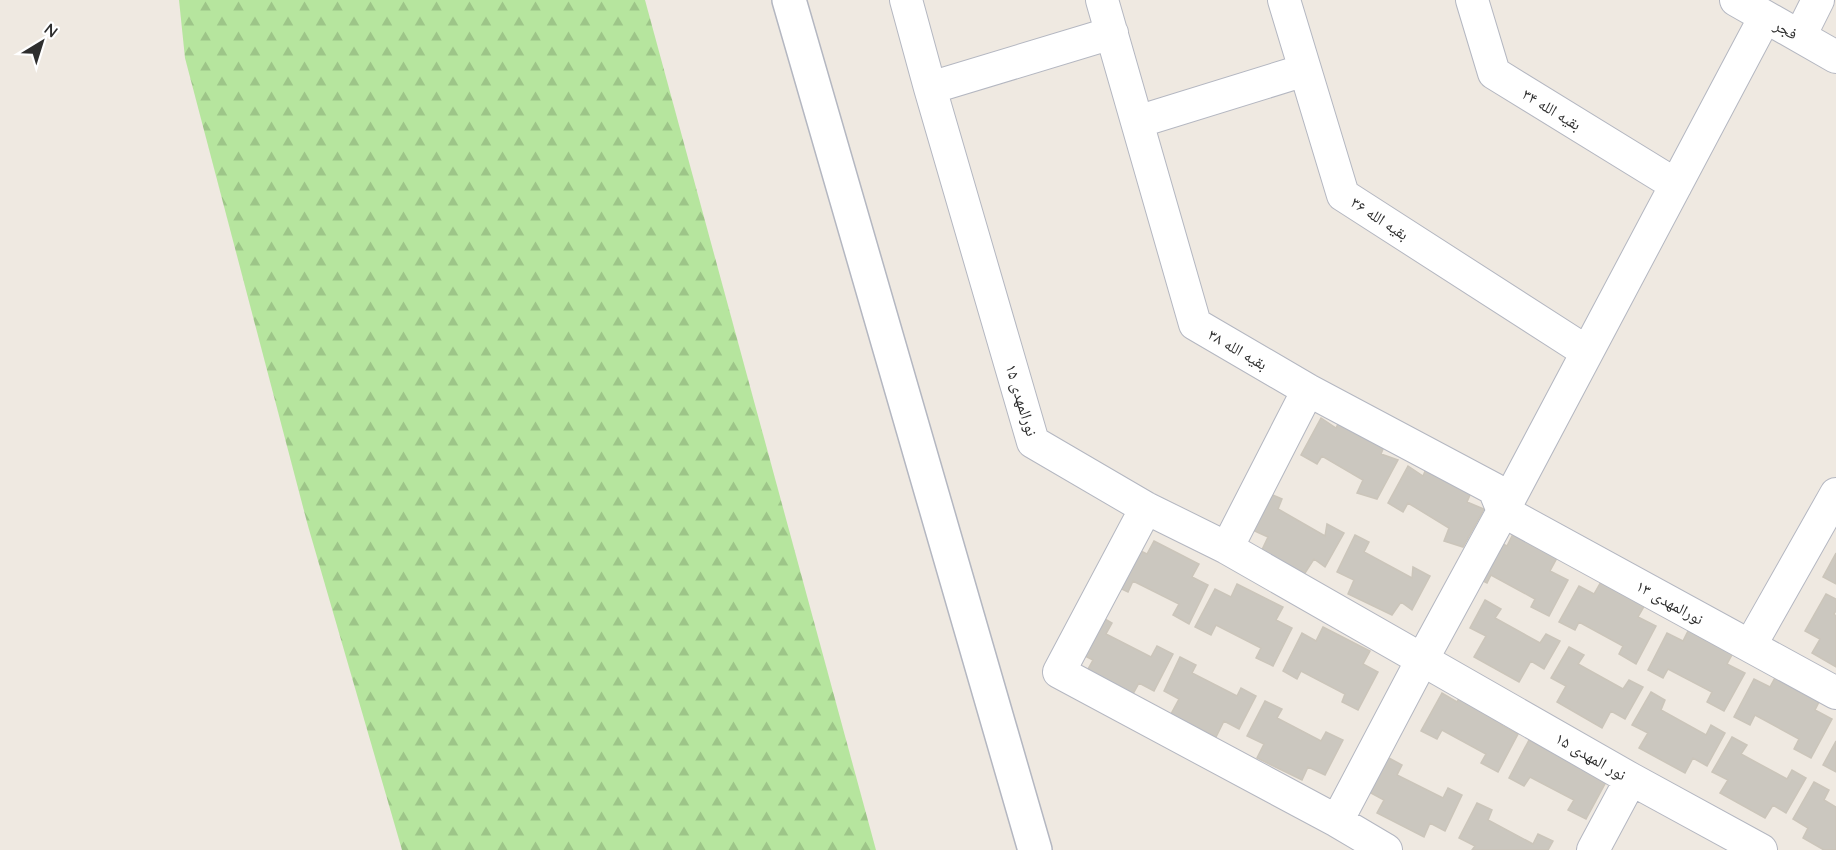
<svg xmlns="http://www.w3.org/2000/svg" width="1836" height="850" font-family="Quicksand,'Noto Naskh Arabic',sans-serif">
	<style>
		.forest { fill: url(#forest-firs) }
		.building { fill: #cbc7bf; stroke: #cbc5ba; stroke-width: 1.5 }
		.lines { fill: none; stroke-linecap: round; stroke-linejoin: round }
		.minor-casing { stroke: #b4b7c1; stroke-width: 34 }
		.tertiary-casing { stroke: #b4b7c1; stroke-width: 36 }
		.minor { stroke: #fff; stroke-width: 32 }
		.tertiary { stroke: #fff; stroke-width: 33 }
		.labels { text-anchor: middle; stroke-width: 4.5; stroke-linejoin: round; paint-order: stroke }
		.street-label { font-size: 16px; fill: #2e2e2e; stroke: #fff }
	</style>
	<defs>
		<pattern id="forest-firs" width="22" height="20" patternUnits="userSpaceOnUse" patternTransform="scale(1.5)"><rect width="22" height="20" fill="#b6e59e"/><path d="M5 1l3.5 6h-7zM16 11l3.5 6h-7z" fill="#9dc588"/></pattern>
	</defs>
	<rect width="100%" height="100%" fill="#efe9e1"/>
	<path class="forest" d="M 179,0 L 645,0 L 876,850 L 402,850 L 308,526 L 185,58 Z"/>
	<path class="building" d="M 1343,414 L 1387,439 L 1381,454 L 1398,460 L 1377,499 L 1357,493 L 1363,480 L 1322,456 L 1317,464 L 1301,455 L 1321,418 L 1336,428 Z
		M 1429,462 L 1473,488 L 1467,502 L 1484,509 L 1463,547 L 1444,541 L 1449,528 L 1408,503 L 1403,512 L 1388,503 L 1408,466 L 1423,476 Z
		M 1268,493 L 1282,499 L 1278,509 L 1325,536 L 1327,524 L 1344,533 L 1325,567 L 1314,559 L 1305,573 L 1261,552 L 1268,537 L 1250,529 Z
		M 1514,532 L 1558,556 L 1550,571 L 1568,580 L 1549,616 L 1531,607 L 1535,599 L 1491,575 L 1487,583 L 1471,575 L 1491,538 L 1507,546 Z
		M 1355,535 L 1369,542 L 1364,552 L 1412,578 L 1413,567 L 1430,576 L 1412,610 L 1401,602 L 1392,615 L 1348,594 L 1354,580 L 1337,572 Z
		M 1154,541 L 1199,564 L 1192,577 L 1208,585 L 1189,624 L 1173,615 L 1179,604 L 1133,581 L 1128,592 L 1111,584 L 1130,546 L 1147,554 Z
		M 1836,553 L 1836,584 L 1823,577 Z
		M 1602,580 L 1646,603 L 1638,617 L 1656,626 L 1636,664 L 1619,654 L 1623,646 L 1579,622 L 1575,630 L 1559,622 L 1579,586 L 1594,594 Z
		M 1237,584 L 1283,607 L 1276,620 L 1292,628 L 1273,666 L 1256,658 L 1261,648 L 1216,625 L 1211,635 L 1195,627 L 1215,589 L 1231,597 Z
		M 1826,594 L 1836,599 L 1836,611 L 1834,614 L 1836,616 L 1836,667 L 1812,653 L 1820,639 L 1805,631 Z
		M 1485,600 L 1501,609 L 1495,618 L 1540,643 L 1546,634 L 1560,641 L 1544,669 L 1531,661 L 1519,682 L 1474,657 L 1486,636 L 1470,628 Z
		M 1098,615 L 1112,623 L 1106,634 L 1151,657 L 1157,646 L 1173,654 L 1154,691 L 1139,683 L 1133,694 L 1087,671 L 1093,660 L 1079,653 Z
		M 1323,627 L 1370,651 L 1363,664 L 1378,672 L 1358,710 L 1342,702 L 1345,694 L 1301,671 L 1297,679 L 1283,671 L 1302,633 L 1316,641 Z
		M 1690,627 L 1734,651 L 1727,664 L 1745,673 L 1724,711 L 1707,702 L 1712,692 L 1668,669 L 1663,678 L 1648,670 L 1667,633 L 1683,641 Z
		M 1569,647 L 1584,655 L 1578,664 L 1623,689 L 1629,680 L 1643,687 L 1625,719 L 1611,711 L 1602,728 L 1557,702 L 1566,686 L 1551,678 Z
		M 1180,657 L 1196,665 L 1192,673 L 1237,696 L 1241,688 L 1256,696 L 1239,729 L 1224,721 L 1216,737 L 1171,714 L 1179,699 L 1164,691 Z
		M 1777,674 L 1821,698 L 1815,710 L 1832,719 L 1811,758 L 1794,749 L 1799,739 L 1755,715 L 1750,725 L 1734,717 L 1754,679 L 1770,687 Z
		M 1464,689 L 1508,712 L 1501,725 L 1518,734 L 1498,772 L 1481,763 L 1486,754 L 1442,730 L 1437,739 L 1421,731 L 1442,693 L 1457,702 Z
		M 1651,692 L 1665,700 L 1661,710 L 1706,735 L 1711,725 L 1725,733 L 1707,766 L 1693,758 L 1685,773 L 1639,748 L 1648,733 L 1632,725 Z
		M 1265,701 L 1282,709 L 1277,718 L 1321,741 L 1326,732 L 1343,740 L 1325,775 L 1308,767 L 1302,780 L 1257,758 L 1264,744 L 1247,736 Z
		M 1551,736 L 1606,782 L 1586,819 L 1568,810 L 1574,800 L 1530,777 L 1524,786 L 1509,778 L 1529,740 L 1544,748 Z
		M 1732,737 L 1747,745 L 1741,754 L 1787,779 L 1792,770 L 1806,778 L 1786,813 L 1773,805 L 1765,818 L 1720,793 L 1728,780 L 1712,772 Z
		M 1836,741 L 1836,772 L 1823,765 Z
		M 1387,757 L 1402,765 L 1397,775 L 1443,798 L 1448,788 L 1462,795 L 1445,831 L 1430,823 L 1424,837 L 1377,813 L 1384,800 L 1369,792 Z
		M 1814,782 L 1829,790 L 1824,800 L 1836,807 L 1836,850 L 1824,850 L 1803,838 L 1808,828 L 1793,819 Z
		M 1477,803 L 1492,810 L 1488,820 L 1533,844 L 1538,834 L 1553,841 L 1548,850 L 1472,850 L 1475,846 L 1459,838 Z"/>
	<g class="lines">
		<g class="minor-casing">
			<path id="minor" d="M 906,0 L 930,88 L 1033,442 L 1146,508 L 1227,548 L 1631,779 L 1761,850
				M 1102,0 L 1195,324 L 1308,390 L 1494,489 L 1503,511 L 1836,693
				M 1284,0 L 1343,195 L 1587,352
				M 1472,0 L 1494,73 L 1676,185
				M 1736,0 L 1836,57
				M 1800,36 L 1818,0
				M 930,88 L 1112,33
				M 1137,122 L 1305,70
				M 1146,508 L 1059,672 L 1337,821
				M 1227,548 L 1308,390
				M 1750,646 L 1836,494
				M 1386,850 L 1337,821 L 1423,658 L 1503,511 L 1765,17
				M 1593,850 L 1631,779"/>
		</g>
		<g class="tertiary-casing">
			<path id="tertiary" d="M 789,0 L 1035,850"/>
		</g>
		<use href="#minor" class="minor"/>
		<use href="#tertiary" class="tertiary"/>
	</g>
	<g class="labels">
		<g class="street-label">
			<text transform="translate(1786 29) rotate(29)" y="6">فجر</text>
			<text transform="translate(1552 109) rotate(31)" y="6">بقیه الله ۳۴</text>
			<text transform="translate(1380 218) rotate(33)" y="6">بقیه الله ۳۶</text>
			<text transform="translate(1238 349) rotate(30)" y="6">بقیه الله ۳۸</text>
			<text transform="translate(1022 400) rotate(73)" y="6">نورالمهدی ۱۵</text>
			<text transform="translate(1670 602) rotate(29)" y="6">نورالمهدی ۱۳</text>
			<text transform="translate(1591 756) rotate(30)" y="6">نور المهدی ۱۵</text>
		</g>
	</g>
	<g transform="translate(42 42) rotate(38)" stroke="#ffffff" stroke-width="4.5" paint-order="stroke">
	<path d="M0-4.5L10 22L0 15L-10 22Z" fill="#2e2e2e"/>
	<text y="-9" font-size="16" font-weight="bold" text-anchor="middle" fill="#2e2e2e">N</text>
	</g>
</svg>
